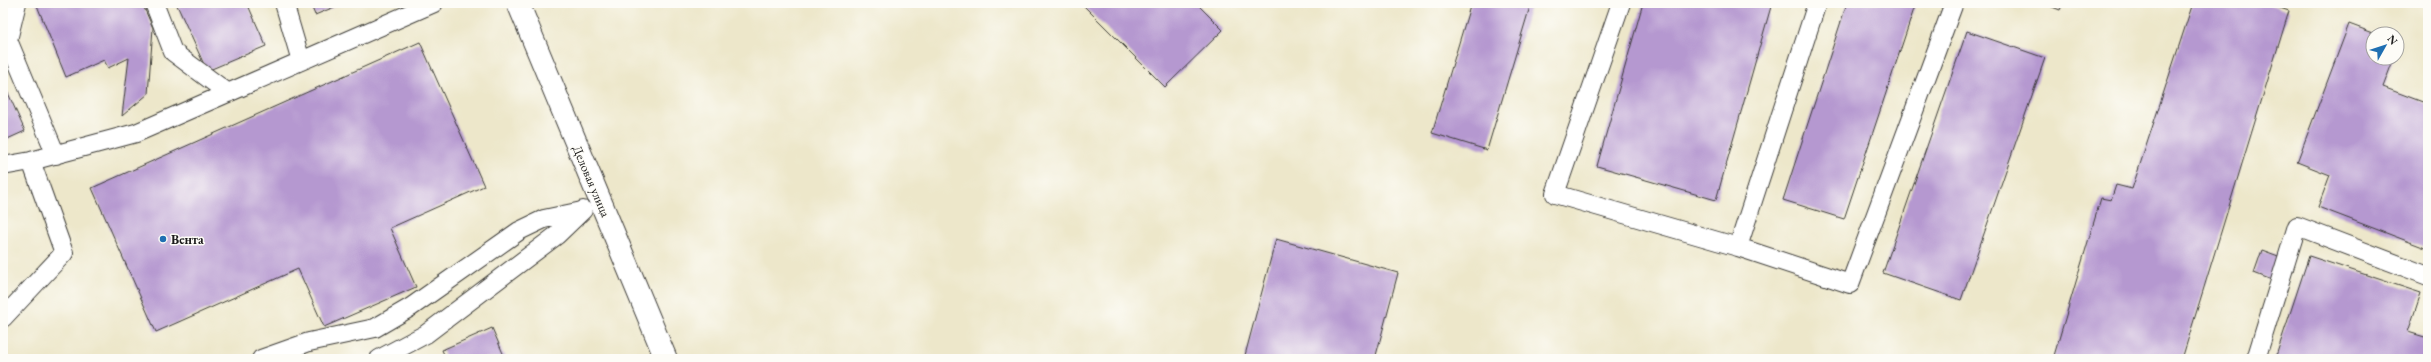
<svg xmlns="http://www.w3.org/2000/svg" width="2431" height="362" font-family="'EB Garamond',serif">
	<style>
		.building { fill: #b598d0 }
		.lines { fill: none; stroke-linecap: round; stroke-linejoin: round }
		.lane-casing { stroke: #3b3a36; stroke-width: 20 }
		.secondary-casing { stroke: #3b3a36; stroke-width: 24 }
		.lane { stroke: #fff; stroke-width: 18 }
		.secondary { stroke: #fff; stroke-width: 22 }
		.poi-dot { fill: #1f6fb2; stroke: #fdfcf7; stroke-width: 1.5 }
		.labels { text-anchor: middle; stroke-width: 3; stroke-linejoin: round; paint-order: stroke }
		.street-label { font-size: 13px; fill: #1c1c1c; stroke: #fdfcf7 }
		.poi-label { font-size: 13px; font-weight: bold; fill: #1c1c1c; stroke: #fdfcf7; text-anchor: start }
	</style>
	<rect width="100%" height="100%" fill="#fdfcf7"/>
	<filter id="ink" filterUnits="userSpaceOnUse"><feTurbulence type="fractalNoise" baseFrequency=".025" numOctaves="2"/><feDisplacementMap in="SourceGraphic" scale="8" xChannelSelector="R" yChannelSelector="G"/><feConvolveMatrix kernelMatrix="1 2 1 2 8 2 1 2 1" color-interpolation-filters="sRGB"/></filter>
	<filter id="wash" filterUnits="userSpaceOnUse"><feTurbulence type="fractalNoise" baseFrequency=".012" numOctaves="4" result="noise"/><feDisplacementMap in="SourceGraphic" scale="16" xChannelSelector="R" yChannelSelector="G"/><feGaussianBlur stdDeviation="0.9" result="paint"/><feColorMatrix in="noise" values="0 0 0 0 0 0 0 0 0 0 0 0 0 0 0 0 0 1.4 0 .05"/><feComposite in="paint" operator="in"/></filter>
	<g filter="url(#wash)">
		<rect width="100%" height="100%" fill="#ede7ca"/>
		<g id="blocks">
			<path class="building" d="M 36,3 L 142,3 L 153,28 L 148,94 L 122,116 L 129,58 L 108,68 L 104,60 L 66,77 Z
				M 176,3 L 247,3 L 266,46 L 207,71 Z
				M 310,3 L 344,3 L 315,15 Z
				M 1081,3 L 1196,3 L 1223,30 L 1165,87 Z
				M 1471,3 L 1531,3 L 1487,150 L 1432,133 Z
				M 1643,3 L 1772,3 L 1716,200 L 1597,166 Z
				M 1847,3 L 1916,3 L 1844,219 L 1783,200 Z
				M 2048,3 L 2063,3 L 2060,10 L 2047,5 Z
				M 2193,3 L 2265,3 L 2289,11 L 2182,359 L 2053,359 L 2101,198 L 2111,200 L 2116,185 L 2132,189 Z
				M 2349,24 L 2376,34 L 2373,34 L 2373,58 L 2394,58 L 2383,87 L 2428,104 L 2428,249 L 2318,207 L 2330,175 L 2297,162 Z
				M 1967,31 L 2045,58 L 1961,300 L 1883,273 Z
				M 420,42 L 484,186 L 390,228 L 416,287 L 324,327 L 298,269 L 156,332 L 92,188 Z
				M 8,93 L 25,131 L 3,141 L 3,95 Z
				M 1276,239 L 1398,273 L 1375,359 L 1244,359 Z
				M 2262,250 L 2281,257 L 2272,280 L 2254,273 Z
				M 2309,256 L 2421,293 L 2408,332 L 2428,338 L 2428,359 L 2275,359 Z
				M 492,328 L 505,358 L 446,359 L 442,350 Z"/>
		</g>
	</g>
	<g filter="url(#ink)">
		<use href="#blocks" fill-opacity="0" stroke="#3b3a36" stroke-width="1"/>
		<g class="lines">
			<g class="lane-casing">
				<path id="lane" d="M 154,3 L 173,52 L 228,93
					M 284,3 L 301,61
					M 1621,3 L 1555,194 L 1738,247 L 1850,284 L 1954,3
					M 8,40 L 17,3
					M 3,41 L 8,40 L 56,155
					M 3,166 L 31,161 L 136,133 L 434,3
					M 1738,247 L 1817,3
					M 3,318 L 64,253 L 31,161
					M 261,359 L 309,342 L 375,328 L 411,307 L 519,231 L 544,219 L 582,211
					M 379,359 L 426,334 L 557,235 L 583,210
					M 2256,359 L 2297,226 L 2428,276"/>
			</g>
			<g class="secondary-casing">
				<path id="secondary" d="M 518,3 L 666,359"/>
			</g>
			<use href="#lane" class="lane"/>
			<use href="#secondary" class="secondary"/>
		</g>
	</g>
	<circle class="poi-dot" cx="163" cy="239" r="4"/>
	<g class="labels">
		<g class="street-label">
			<text transform="translate(592 181) rotate(67)" y="5">Деловая улица</text>
		</g>
		<g class="poi-label">
			<text x="171" y="244">Вента</text>
		</g>
	</g>
	<rect width="2431" height="362" fill="none" stroke="#fdfcf7" stroke-width="16"/>
	<g transform="translate(2385 46) rotate(51)"><circle r="19" fill="#fdfcf7" stroke="#a3a29f"/>
	<path d="M0-3L7 15L0 10L-7 15Z" fill="#1f6fb2"/>
	<text y="-6" font-size="11" font-weight="bold" text-anchor="middle" fill="#1c1c1c">N</text>
	</g>
</svg>
